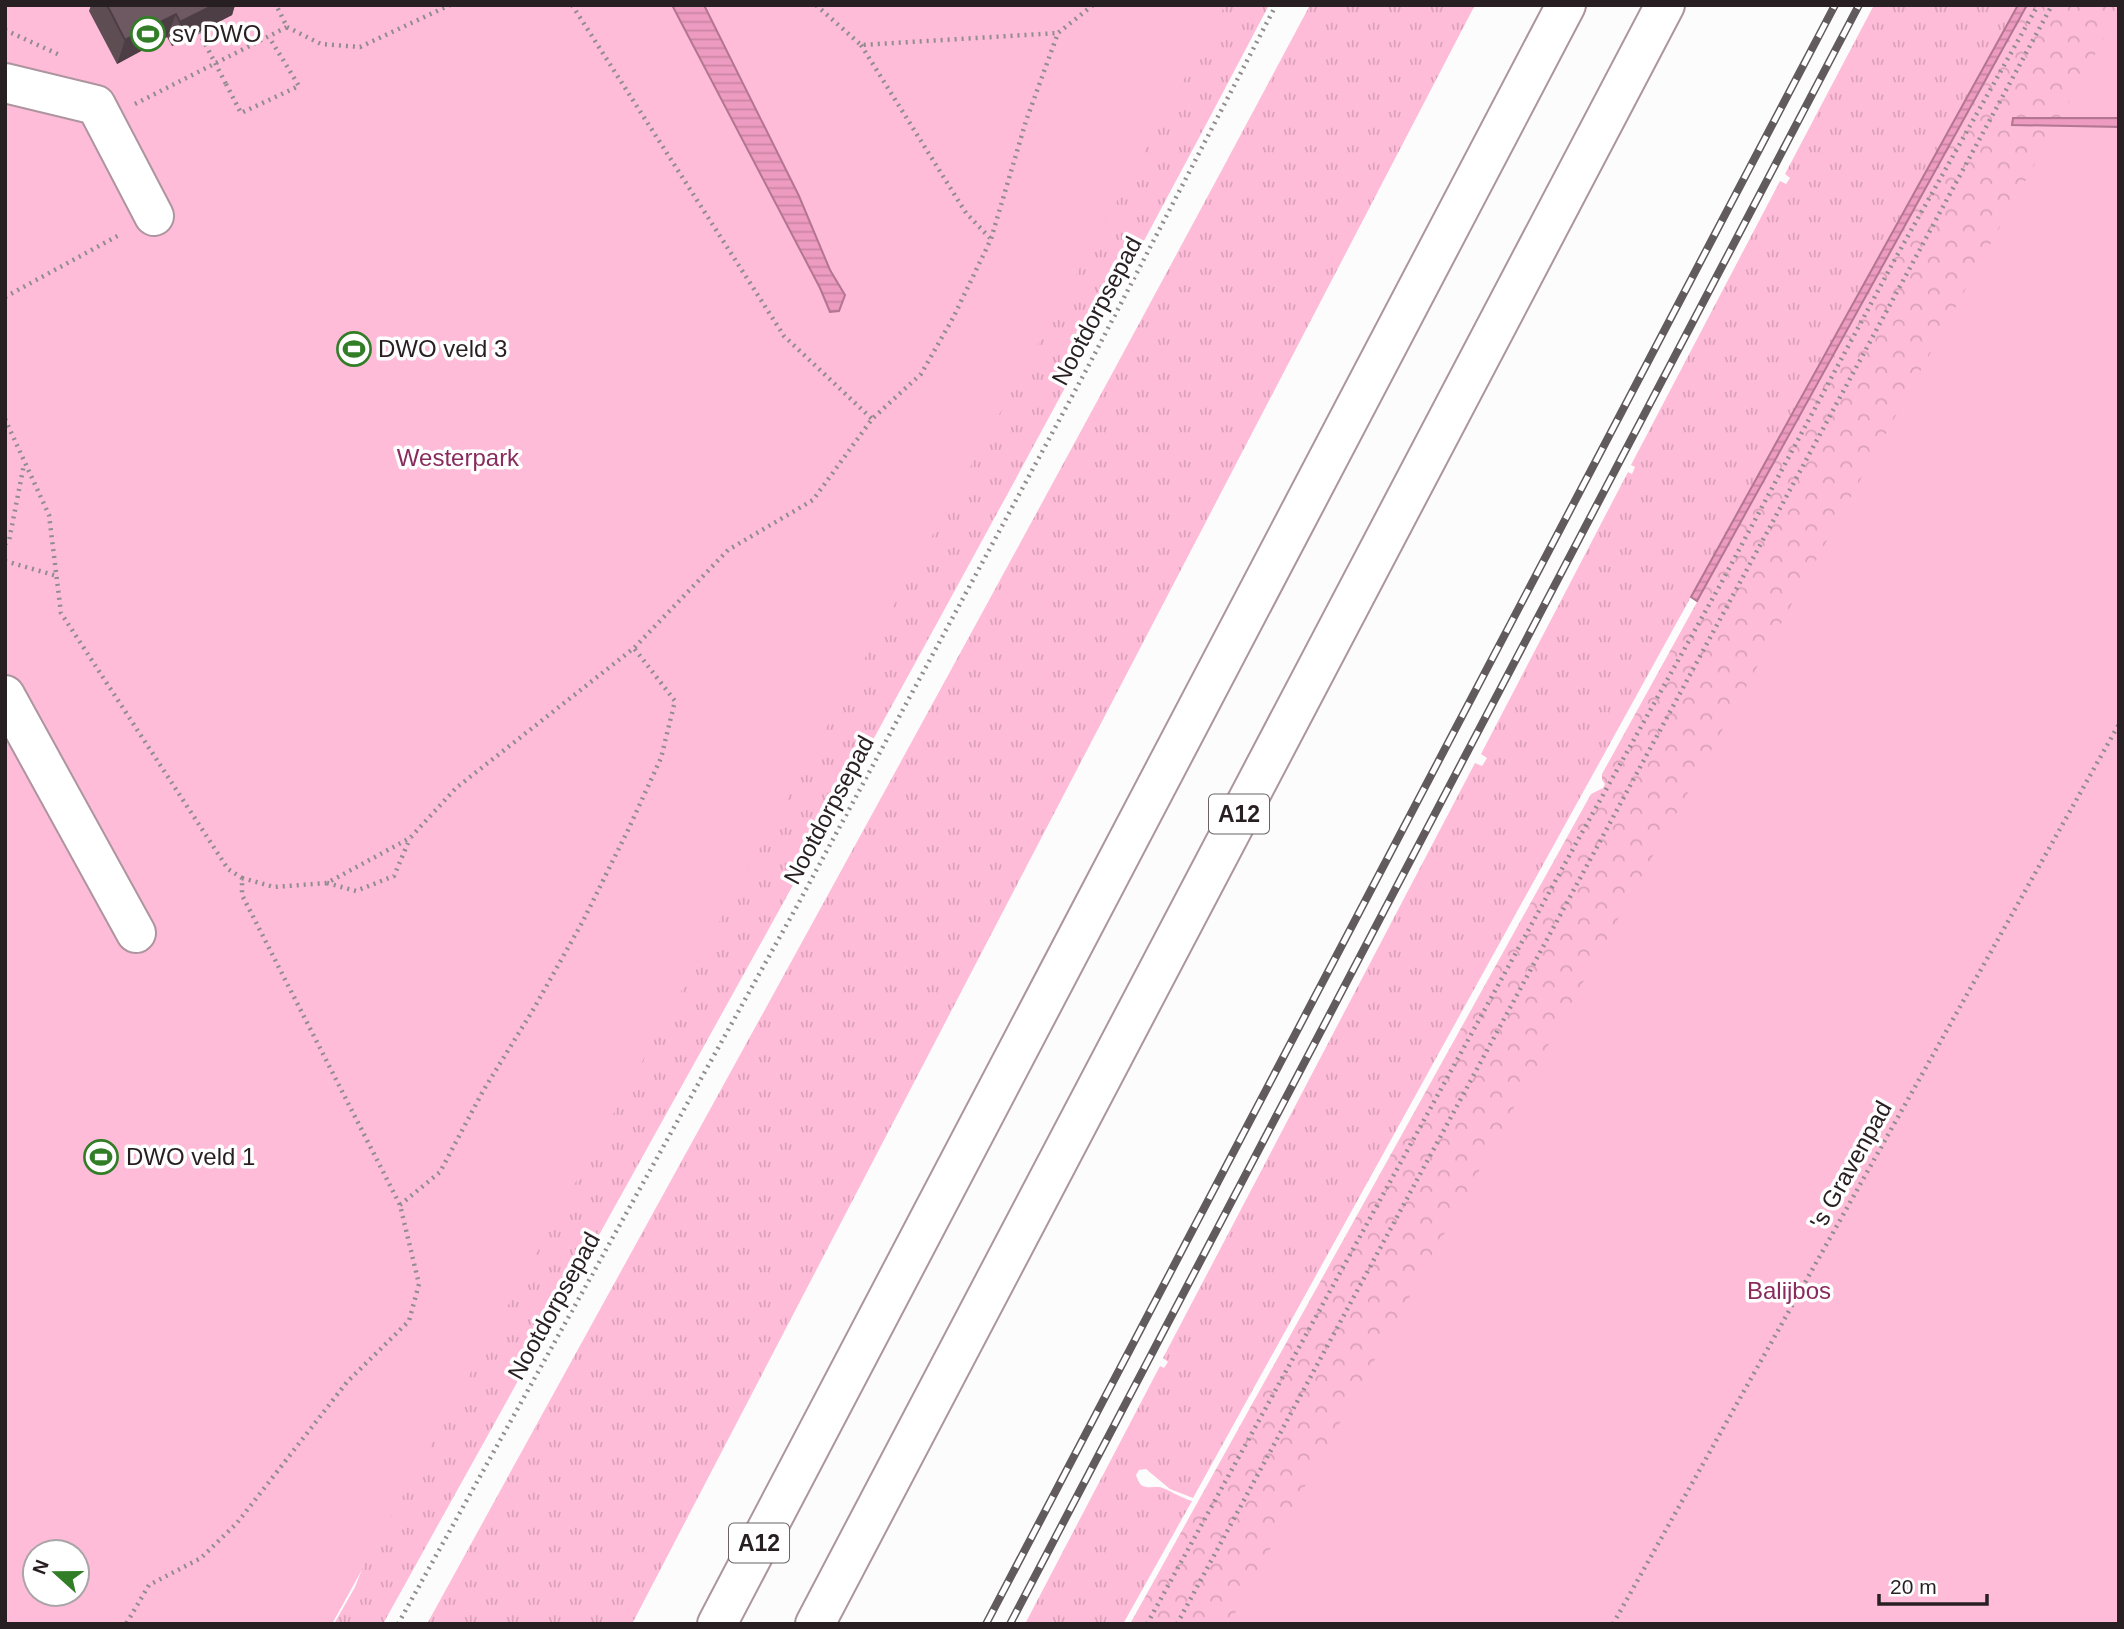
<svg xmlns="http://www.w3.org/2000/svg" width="2124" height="1629" font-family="Helvetica,sans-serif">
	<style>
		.grass { fill: url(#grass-tufts) }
		.forest { fill: url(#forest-crowns) }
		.park { fill: #febcd8; fill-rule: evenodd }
		.water { fill: url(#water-rules); stroke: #b27691; stroke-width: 2 }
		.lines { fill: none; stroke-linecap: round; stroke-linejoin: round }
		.minor-casing { stroke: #ad959f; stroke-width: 42 }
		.highway-casing { stroke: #ad959f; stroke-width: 42 }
		.path { stroke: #918d8e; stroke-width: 4.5; stroke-dasharray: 2 5; stroke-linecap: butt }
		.minor { stroke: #fff; stroke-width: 38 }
		.highway { stroke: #fff; stroke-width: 38 }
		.rail-casing { stroke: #625b5e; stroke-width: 8 }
		.rail { stroke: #fff; stroke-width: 5; stroke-dasharray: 16; stroke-linecap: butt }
		.path-bridge { stroke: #918d8e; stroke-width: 4.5; stroke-dasharray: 2 5; stroke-linecap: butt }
		.wall { fill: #5f4d54 }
		.shaded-wall { fill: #4d3e45 }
		.building { fill: #6e5962; stroke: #4d3e45; stroke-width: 2 }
		.labels { text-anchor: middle; stroke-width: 7; stroke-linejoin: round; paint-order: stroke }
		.shield { fill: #fff; stroke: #686265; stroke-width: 2 }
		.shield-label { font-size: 23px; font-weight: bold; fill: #281f23 }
		.poi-label { font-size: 24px; fill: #281f23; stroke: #fff; text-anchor: start }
		.street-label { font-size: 24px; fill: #281f23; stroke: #fff }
		.park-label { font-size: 24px; fill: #892b5d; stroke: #fff }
	</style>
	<defs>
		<pattern id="grass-tufts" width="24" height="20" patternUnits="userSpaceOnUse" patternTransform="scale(1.75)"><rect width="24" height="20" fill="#febcd8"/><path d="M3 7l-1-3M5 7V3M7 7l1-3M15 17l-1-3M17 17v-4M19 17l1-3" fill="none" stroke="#daa1b9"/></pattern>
		<pattern id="forest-crowns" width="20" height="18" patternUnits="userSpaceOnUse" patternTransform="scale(1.75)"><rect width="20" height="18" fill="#febcd8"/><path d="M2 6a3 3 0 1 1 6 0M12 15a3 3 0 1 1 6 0" fill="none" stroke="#daa1b9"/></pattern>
		<pattern id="water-rules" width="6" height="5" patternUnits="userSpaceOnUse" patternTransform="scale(1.75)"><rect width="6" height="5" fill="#ed9bc0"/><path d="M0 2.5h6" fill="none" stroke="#cb85a5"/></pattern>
	</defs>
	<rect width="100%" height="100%" fill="#fbfcfb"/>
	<path class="grass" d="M 1189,5 L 1269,5 C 983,550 681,1086 383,1624 L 334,1624 L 355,1587 L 376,1534 Z
		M 1310,5 L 1475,5 L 632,1624 L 427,1624 C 723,1085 1021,548 1310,5 Z
		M 1874,5 L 2018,5 L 1193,1498 L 1170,1489 L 1146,1469 L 1139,1470 L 1136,1475 C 1140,1490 1147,1487 1159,1487 C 1166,1488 1183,1499 1192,1501 L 1123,1624 L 1025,1624 L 1160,1366 L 1164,1368 L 1168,1362 L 1163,1358 L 1475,763 L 1482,766 L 1487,758 L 1481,754 L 1628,472 L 1632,474 L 1635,467 L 1631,465 L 1780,181 L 1786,184 L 1790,178 L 1785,174 Z"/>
	<path class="forest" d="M 2027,5 L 2119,5 L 2119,118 L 2013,125 L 2119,127 L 2119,1624 L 1130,1624 L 1591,794 L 1603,788 L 1605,784 L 1602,780 L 1602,774 Z"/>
	<path class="park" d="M 5,5 L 1225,5 L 332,1624 L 5,1624 ZM 35,1552 L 77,1552 L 77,1594 L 35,1594 Z
		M 2119,11 L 2119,1624 L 1229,1624 Z"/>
	<path class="water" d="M 672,5 L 704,5 L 799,196 L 830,270 L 845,295 L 839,311 L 830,312 L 820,288 Z
		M 2018,5 L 2027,5 L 1697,601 L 1691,597 Z
		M 2013,118 L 2119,118 L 2119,127 L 2012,125 Z"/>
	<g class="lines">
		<g class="minor-casing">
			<path id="minor" d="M 5,83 L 96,105 L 154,216
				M 5,695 L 136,933"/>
		</g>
		<g class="highway-casing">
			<path id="highway" d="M 717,1624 L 1566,5
				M 815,1624 L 1665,5"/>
		</g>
		<path class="path" d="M 572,5 L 784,336 L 872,419
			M 816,5 L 861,45 L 1058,33
			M 287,27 L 321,44 L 360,47 L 450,5
			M 5,30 L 62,56
			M 861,45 L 966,213 L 990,238
			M 226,84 L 241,113 L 299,86 L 269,37
			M 135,104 L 287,27 L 276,5
			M 5,297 L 121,234
			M 5,419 L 49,515 L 61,613 L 228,869 L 242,878 L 242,895 L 400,1205 L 419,1284 L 409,1321 L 347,1382 L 237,1523 L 201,1558 L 149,1585 L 126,1624
			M 5,544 L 9,541 L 24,464
			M 5,561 L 57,576
			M 242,878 L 274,887 L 327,883 L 410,838 L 456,788 L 634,648 L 728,550 L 813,500 L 872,419 L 921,374 L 953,318 L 991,239 L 1026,121 L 1058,33 L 1093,5
			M 327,883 L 356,891 L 394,876 L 410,838
			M 400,1205 L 440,1172 L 483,1091 L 533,1010 L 583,921 L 628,830 L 661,758 L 675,701 L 634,648
			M 398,1624 L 797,906 L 1090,363 L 1276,5
			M 1147,1624 L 1579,838 L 1719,587 L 1895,259 L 2038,5
			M 1177,1624 L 2052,5
			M 1613,1624 L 2119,724"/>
		<use href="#minor" class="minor"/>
		<use href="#highway" class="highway"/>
		<g class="rail-casing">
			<path id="rail" d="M 986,1624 L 1835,5
				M 1010,1624 L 1859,5"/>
		</g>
		<use href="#rail" class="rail"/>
		<path class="path-bridge" d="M 199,32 L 226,84"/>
	</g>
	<path class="wall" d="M 91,5 L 235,5 L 232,15 L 172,46 L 167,37 L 117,64 L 89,11 Z"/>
	<path class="shaded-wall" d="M 214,5 L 235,5 L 232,15 L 172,46 L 180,22 Z
		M 176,14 L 167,37 L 117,64 L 125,40 Z"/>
	<path class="building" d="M 107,5 L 214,5 L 180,22 L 176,14 L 125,40 Z"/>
	<defs>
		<g id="stadium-ring" transform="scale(1.75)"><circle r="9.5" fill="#fff" stroke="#317e27" stroke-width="1.5"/><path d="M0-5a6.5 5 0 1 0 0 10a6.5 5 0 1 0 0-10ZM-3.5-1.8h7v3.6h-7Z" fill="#317e27"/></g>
	</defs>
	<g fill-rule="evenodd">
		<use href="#stadium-ring" x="148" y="34"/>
		<use href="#stadium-ring" x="354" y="349"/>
		<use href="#stadium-ring" x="101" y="1157"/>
	</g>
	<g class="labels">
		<g class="shield">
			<rect x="1209" y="794.5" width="60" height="39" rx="5"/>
			<rect x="729" y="1523.5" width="60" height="39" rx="5"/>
		</g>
		<g class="shield-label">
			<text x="1239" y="822">A12</text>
			<text x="759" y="1551">A12</text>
		</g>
		<g class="poi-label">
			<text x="172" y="42">sv DWO</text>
			<text x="378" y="357">DWO veld 3</text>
			<text x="126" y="1165">DWO veld 1</text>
		</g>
		<g class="street-label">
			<text transform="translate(1097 311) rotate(-62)" y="8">Nootdorpsepad</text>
			<text transform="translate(829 810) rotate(-62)" y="8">Nootdorpsepad</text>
			<text transform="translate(1851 1165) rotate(-61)" y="8">'s Gravenpad</text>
			<text transform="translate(554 1306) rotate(-61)" y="8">Nootdorpsepad</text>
		</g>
		<g class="park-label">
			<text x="458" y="466">Westerpark</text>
			<text x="1789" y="1299">Balijbos</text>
		</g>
	</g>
	<rect width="2124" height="1629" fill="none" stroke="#281f23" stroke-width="14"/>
	<g transform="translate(56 1573) rotate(291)"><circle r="33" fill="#ffffff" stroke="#a9a5a7" stroke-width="2"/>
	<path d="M0-5L12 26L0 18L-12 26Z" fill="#317e27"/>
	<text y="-10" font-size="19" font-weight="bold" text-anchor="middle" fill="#281f23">N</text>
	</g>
	<path d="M1879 1594v10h108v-10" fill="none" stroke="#281f23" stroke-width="3.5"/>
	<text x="1890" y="1594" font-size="21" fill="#281f23" stroke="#ffffff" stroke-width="5" paint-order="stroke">20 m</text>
</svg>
